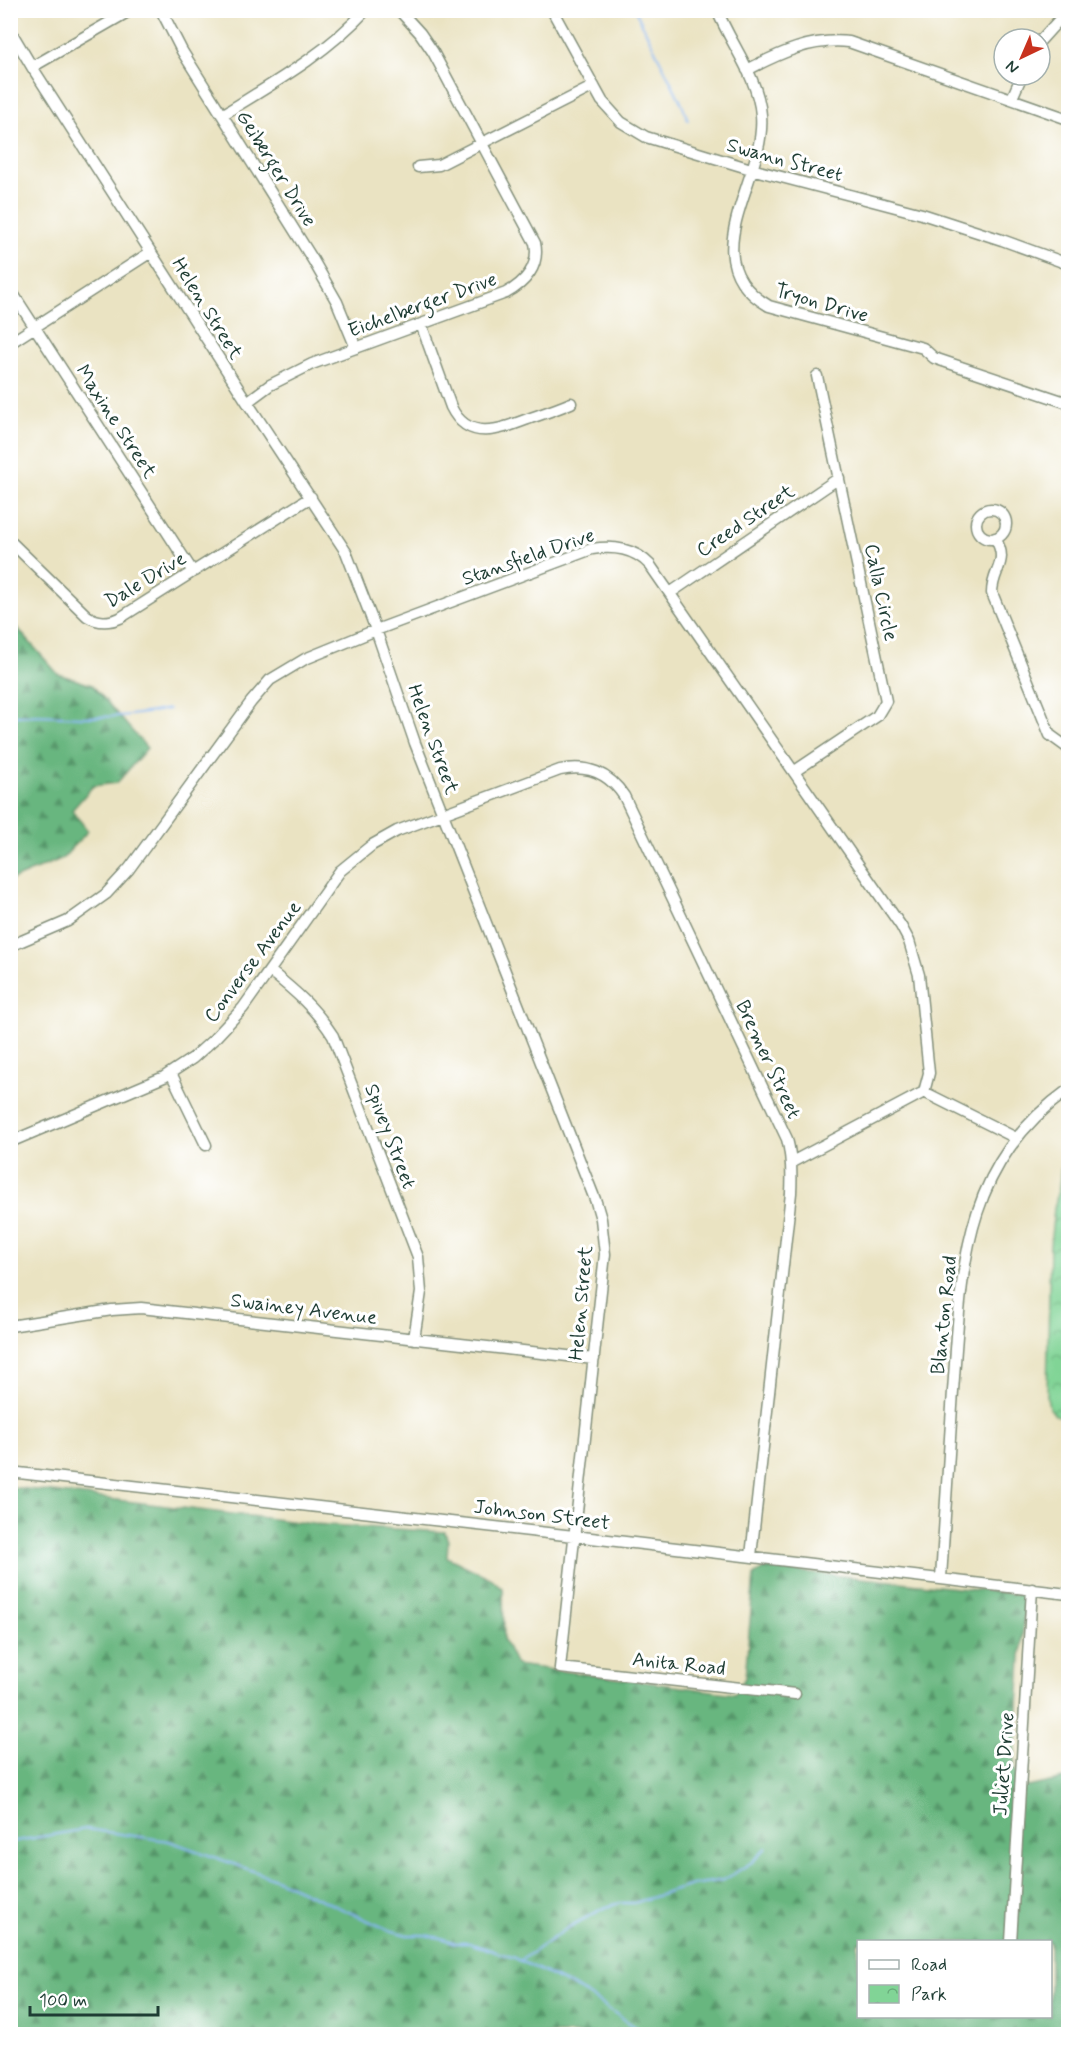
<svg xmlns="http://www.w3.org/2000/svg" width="1079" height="2045" font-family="Mynerve,sans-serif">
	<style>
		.forest { fill: url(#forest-firs); stroke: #447a5a; stroke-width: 1.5; fill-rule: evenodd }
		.park { fill: url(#park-crowns); stroke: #508865; stroke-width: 1.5 }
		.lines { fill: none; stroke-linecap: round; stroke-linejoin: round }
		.stream { stroke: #86b6f2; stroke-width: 2 }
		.minor-casing { stroke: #84907b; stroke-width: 13 }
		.minor { stroke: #fff; stroke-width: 10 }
		.labels { text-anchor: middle; stroke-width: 6; stroke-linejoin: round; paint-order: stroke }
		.street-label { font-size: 20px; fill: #1f3d34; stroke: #fff }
	</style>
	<defs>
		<pattern id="forest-firs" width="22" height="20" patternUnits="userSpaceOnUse" patternTransform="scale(1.5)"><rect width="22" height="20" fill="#68b67f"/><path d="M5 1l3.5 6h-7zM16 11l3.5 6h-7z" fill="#559569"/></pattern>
		<pattern id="park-crowns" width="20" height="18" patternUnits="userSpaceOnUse" patternTransform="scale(1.5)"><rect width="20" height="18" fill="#81d496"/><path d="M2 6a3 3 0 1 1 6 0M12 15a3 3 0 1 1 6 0" fill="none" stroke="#69ad7b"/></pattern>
	</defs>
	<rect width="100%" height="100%" fill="#fff"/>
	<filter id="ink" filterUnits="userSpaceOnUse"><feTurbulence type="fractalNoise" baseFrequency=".0167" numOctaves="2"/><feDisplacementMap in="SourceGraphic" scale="12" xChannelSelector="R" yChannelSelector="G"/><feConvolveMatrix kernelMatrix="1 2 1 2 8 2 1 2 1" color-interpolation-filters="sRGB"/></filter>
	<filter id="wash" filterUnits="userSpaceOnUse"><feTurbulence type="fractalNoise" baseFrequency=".008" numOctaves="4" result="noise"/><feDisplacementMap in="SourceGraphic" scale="24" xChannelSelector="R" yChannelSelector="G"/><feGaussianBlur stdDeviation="1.35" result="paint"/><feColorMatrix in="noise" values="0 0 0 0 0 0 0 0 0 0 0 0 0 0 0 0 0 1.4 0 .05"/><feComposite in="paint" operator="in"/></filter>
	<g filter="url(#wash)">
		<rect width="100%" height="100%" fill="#eae3c2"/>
		<path class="forest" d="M 10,620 L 58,674 L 92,685 L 147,748 L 117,783 L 93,786 L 72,810 L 88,831 L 63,858 L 11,880 Z
			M 11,1487 L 314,1524 L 445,1532 L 448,1541 L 447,1557 L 492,1579 L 503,1589 L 504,1640 L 516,1665 L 735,1694 L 745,1678 L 754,1576 L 764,1568 L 1025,1595 L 1014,1769 L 1028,1787 L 1068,1778 L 1068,2034 L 11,2034 ZM 858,1942 L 1050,1942 L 1050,2016 L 858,2016 Z"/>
		<path class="park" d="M 1068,1100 L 1068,1418 L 1055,1415 L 1049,1407 L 1047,1397 L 1050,1246 L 1054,1209 L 1059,1188 L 1067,1101 Z"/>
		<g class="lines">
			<path class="stream" d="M 635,10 L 681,102 L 688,120
				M 10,717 C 38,712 67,718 94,717 C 119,717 144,714 169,709
				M 10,1842 L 86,1829 L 169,1841 L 273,1878 L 389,1930 L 407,1935 L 424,1935 L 441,1938 L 456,1943 L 469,1943 L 515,1958 L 580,1990 L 646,2034
				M 520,1961 L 569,1927 L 606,1907 L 620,1903 L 634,1903 L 692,1885 L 724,1880 L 752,1862 L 766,1848"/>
		</g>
	</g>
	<g filter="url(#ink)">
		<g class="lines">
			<g class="minor-casing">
				<path id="minor" d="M 161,10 L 182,51 L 313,260 L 337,302 L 356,348
					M 552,10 L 602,101 L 621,122 L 646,137 L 751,169 L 922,214 L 1002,240 L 1068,264
					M 717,10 C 731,45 758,77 761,115 C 767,180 688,260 769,306 L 923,348 L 934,358 L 1068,403
					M 10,30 L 32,67 L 247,402 L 346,552 L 376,630 L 415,743 L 596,1202 L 601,1219 L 605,1254 L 560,1668 L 795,1694
					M 1040,41 L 1068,10
					M 32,67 L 131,10
					M 747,70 C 780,53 811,38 849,42 L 1068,119
					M 1012,98 L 1022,75
					M 222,115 C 272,84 326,54 366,10
					M 418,167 L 439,165 L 594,86
					M 10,289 L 193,572
					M 421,324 L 451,407 C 468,442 499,430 528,419 C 542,414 557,409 571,403
					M 10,343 L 151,252
					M 247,402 L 270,385 L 312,364 L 506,293 C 525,283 540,266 535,243 L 433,52 L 420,33 L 399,10
					M976 524a15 15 0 1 1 30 0a15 15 0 1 1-30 0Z
					M 995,538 C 1010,563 992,569 992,593 L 1050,735 L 1068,748
					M 10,541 L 87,616 C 98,623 108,623 120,618 L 311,497
					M 670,593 L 839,478
					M 795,771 L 877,716 L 886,701 L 817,376
					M 10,946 L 68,921 L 106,894 L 129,869 L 251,702 L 270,680 L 305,659 L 376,630 L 592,549 C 614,546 634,548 650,565 L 901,926 L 909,941 L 919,975 L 929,1073 L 924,1092
					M 270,971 C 295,991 316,1009 333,1036 L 418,1257 L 421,1292 L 414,1339
					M 171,1073 L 206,1145
					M 10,1142 L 164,1077 L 193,1058 L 214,1039 L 243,1008 L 340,871 L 372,845 L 397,831 L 560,770 C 587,764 609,773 624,796 L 787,1139 C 792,1157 792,1174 791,1193 L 751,1556
					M 792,1162 L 924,1092 L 1016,1138
					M 10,1326 L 112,1310 L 141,1308 L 594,1359
					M 10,1472 L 574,1536 L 1068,1594
					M 941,1578 C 945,1516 949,1453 953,1391 C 962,1271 961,1167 1068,1090
					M 1011,1942 L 1032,1589"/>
			</g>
			<use href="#minor" class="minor"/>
		</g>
	</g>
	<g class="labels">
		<g class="street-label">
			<text transform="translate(785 159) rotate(15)" y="7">Swann Street</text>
			<text transform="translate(277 168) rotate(58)" y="7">Geiberger Drive</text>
			<text transform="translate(822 302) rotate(16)" y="7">Tryon Drive</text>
			<text transform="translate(422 304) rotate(-20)" y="7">Eichelberger Drive</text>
			<text transform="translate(208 308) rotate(58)" y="7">Helen Street</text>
			<text transform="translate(117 421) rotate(57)" y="7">Maxine Street</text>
			<text transform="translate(745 520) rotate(-34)" y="7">Creed Street</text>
			<text transform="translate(528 556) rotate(-19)" y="7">Stansfield Drive</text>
			<text transform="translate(145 579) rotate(-31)" y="7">Dale Drive</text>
			<text transform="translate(882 592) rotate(78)" y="7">Calla Circle</text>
			<text transform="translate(434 739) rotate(70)" y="7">Helen Street</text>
			<text transform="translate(252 961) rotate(-53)" y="7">Converse Avenue</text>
			<text transform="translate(769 1059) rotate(65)" y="7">Bremer Street</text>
			<text transform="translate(391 1136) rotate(69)" y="7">Spivey Street</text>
			<text transform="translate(580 1303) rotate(-85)" y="7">Helen Street</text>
			<text transform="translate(304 1308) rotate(7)" y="7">Swainey Avenue</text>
			<text transform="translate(943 1315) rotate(-84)" y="7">Blanton Road</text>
			<text transform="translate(542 1514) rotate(7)" y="7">Johnson Street</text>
			<text transform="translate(679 1663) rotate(6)" y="7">Anita Road</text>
			<text transform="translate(1003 1764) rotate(-86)" y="7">Juliet Drive</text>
		</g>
	</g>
	<rect width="1079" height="2045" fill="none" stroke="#fff" stroke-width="36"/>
	<rect x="857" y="1940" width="195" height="78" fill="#ffffff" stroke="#a5b1ae" stroke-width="1.5"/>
	<rect x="869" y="1960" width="30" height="9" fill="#ffffff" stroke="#a5b1ae" stroke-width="1.5"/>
	<text x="911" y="1970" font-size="18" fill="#1f3d34">Road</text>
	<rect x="869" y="1985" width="30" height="18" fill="url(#park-crowns)" stroke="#a5b1ae" stroke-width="1.5"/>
	<text x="911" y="2000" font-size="18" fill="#1f3d34">Park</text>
	<g transform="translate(1022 57) rotate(224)"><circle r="28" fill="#ffffff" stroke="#a5b1ae" stroke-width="1.5"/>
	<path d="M0-4.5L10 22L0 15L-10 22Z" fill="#c8321e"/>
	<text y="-9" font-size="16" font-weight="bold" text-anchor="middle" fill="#1f3d34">N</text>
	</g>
	<path d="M30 2006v9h128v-9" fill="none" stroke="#1f3d34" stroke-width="3"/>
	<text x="39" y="2006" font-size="18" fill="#1f3d34" stroke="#ffffff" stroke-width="4.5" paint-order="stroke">100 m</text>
</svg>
